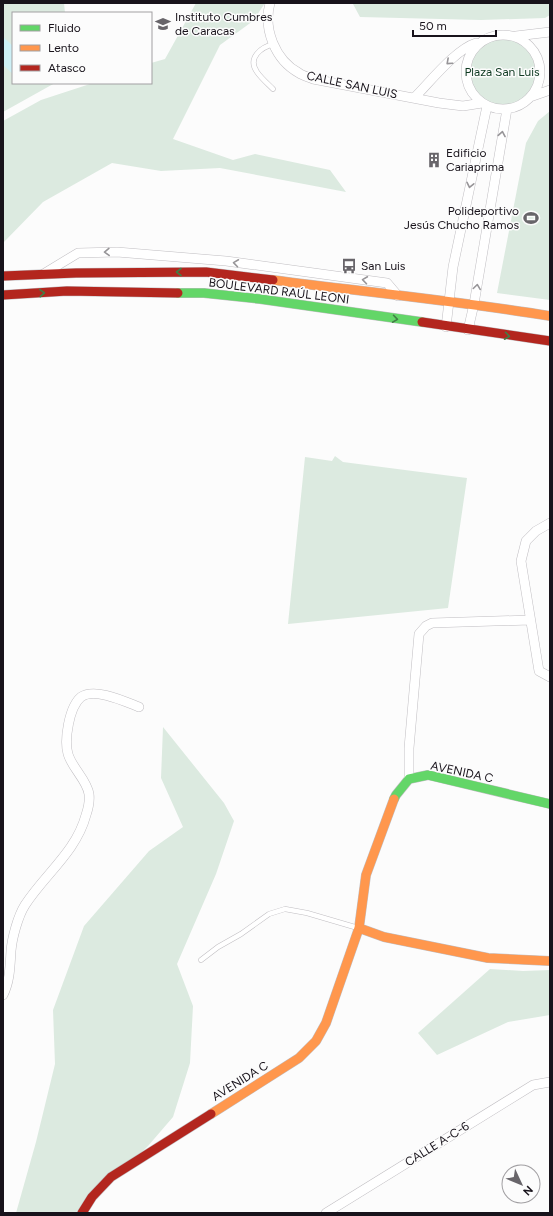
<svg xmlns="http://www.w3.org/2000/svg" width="553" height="1216" font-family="Figtree,sans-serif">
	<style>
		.green { fill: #dceae0 }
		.water { fill: #cdf0f6 }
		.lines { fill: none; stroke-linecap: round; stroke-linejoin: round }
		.lane-casing { stroke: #c0bec2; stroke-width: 5.5 }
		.street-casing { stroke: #c0bec2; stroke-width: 10 }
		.fast-casing { stroke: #c0bec2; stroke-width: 10 }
		.slow-casing { stroke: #c0bec2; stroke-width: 10 }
		.jam-casing { stroke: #c0bec2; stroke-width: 10 }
		.lane { stroke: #fff; stroke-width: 4.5 }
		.street { stroke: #fff; stroke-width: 9 }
		.fast { stroke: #63d668; stroke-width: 9 }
		.slow { stroke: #ff974d; stroke-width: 9 }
		.jam { stroke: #b3261e; stroke-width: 9 }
		.oneway { stroke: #979598 }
		.oneway2 { stroke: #417e45 }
		.labels { text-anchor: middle; stroke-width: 3; stroke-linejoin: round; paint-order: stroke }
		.poi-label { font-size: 12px; fill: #18131b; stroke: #fcfcfc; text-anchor: start }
		.park-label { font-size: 12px; fill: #0d3920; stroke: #fcfcfc }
		.street-label { font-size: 12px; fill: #18131b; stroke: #fcfcfc }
	</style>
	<rect width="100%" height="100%" fill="#fcfcfc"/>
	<path class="green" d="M 3,3 L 64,3 L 65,13 L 13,13 L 13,83 L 55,83 L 3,112 Z
		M 196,3 L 265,3 L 253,21 L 220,45 L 173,139 L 233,160 L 255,154 L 330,170 L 346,192 L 220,168 L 161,171 L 112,163 L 43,202 L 3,243 L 3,121 L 41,100 L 93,83 L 151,83 L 151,63 L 165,59 Z
		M 358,3 L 550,3 L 550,15 L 545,18 L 481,20 L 360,17 L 353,4 Z
		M466 72a37 37 0 1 1 74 0a37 37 0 1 1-74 0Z
		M 550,111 L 550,300 L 497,293 L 526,143 L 538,121 Z
		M 335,456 L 343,462 L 467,478 L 448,608 L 288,624 L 305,457 L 332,461 Z
		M 163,727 L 224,803 L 234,821 L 216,874 L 177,964 L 193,1006 L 190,1063 L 173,1117 L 148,1146 L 80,1213 L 16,1213 L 36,1142 L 55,1064 L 53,1010 L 84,926 L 149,851 L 183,827 L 161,778 Z
		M 490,969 L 523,971 L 550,970 L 550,1015 L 508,1022 L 437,1055 L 418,1033 Z"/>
	<path class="water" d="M 3,37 L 13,46 L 13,74 L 3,65 Z"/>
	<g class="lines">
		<g class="lane-casing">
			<path id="lane" d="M 273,89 C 268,84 261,78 257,72 C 247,58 261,47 274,44
				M 201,960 L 218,947 L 241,934 L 269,914 L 285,909 L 307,913 L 358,928"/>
		</g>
		<g class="street-casing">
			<path id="street" d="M 270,3 C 263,29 275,60 299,73 C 303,76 309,77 313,79 L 439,103 L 463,106 L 482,103
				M466 72a37 37 0 1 1 74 0a37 37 0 1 1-74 0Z
				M 516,36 L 550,32
				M 530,97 L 550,90
				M 414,98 C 430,82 456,49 476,43
				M 45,273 L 78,253 L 117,252 L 226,261 L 387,283 L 398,296
				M 446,327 L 453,267 L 487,106
				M 468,330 L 474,304 L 507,109
				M 550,523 L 536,531 L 526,541 L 521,561 L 538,665 L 539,671 L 550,677
				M 409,779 L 409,748 L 419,634 L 426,626 L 432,623 L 530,620
				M 3,995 C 10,981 10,966 11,951 C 12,938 18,916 25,905 C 45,874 76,852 86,815 C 88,809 90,801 89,794 C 87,780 72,768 68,754 C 64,740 69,707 81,697 C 95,687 126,702 139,707
				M 326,1213 L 533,1085 L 550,1082"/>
		</g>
		<g class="fast-casing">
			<path id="fast" d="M 178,293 L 204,293 L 260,299 L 422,322
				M 394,799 L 396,795 L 409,779 L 428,775 L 550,804"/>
		</g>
		<g class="slow-casing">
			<path id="slow" d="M 273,280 C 366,292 458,301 550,316
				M 394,799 L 366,875 L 359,928 L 384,937 L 488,958 L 550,961
				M 211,1114 L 299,1058 L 316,1041 L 326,1023 L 359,928"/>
		</g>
		<g class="jam-casing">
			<path id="jam" d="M 3,276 L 76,273 L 206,272 L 273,280
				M 3,295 L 67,291 L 178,293
				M 422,322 L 550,341
				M 82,1213 L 92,1197 L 111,1177 L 211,1114"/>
		</g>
		<use href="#lane" class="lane"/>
		<use href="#street" class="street"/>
		<use href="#fast" class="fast"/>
		<use href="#slow" class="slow"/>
		<use href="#jam" class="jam"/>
	</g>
	<defs><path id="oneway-chevron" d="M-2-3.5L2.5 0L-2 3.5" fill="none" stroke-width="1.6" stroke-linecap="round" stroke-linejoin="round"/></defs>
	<g class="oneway">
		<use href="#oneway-chevron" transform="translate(449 62) rotate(138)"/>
		<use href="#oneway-chevron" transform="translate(502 134) rotate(-80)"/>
		<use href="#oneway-chevron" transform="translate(470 185) rotate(102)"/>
		<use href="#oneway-chevron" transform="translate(107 252) rotate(178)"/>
		<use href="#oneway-chevron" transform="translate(236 263) rotate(-172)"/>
		<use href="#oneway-chevron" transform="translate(365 280) rotate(-172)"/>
		<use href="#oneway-chevron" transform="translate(477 287) rotate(-82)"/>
	</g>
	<g class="oneway2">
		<use href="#oneway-chevron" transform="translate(179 272) rotate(180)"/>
		<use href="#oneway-chevron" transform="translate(42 293) rotate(-4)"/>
		<use href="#oneway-chevron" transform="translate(395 319) rotate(8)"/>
		<use href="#oneway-chevron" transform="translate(507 336) rotate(8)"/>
	</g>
	<defs>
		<g id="school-bare" transform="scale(1.2)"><path d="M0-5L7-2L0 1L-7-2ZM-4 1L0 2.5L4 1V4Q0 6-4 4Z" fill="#68656a" stroke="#fcfcfc" stroke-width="2.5" paint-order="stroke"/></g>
		<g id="building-bare" transform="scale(1.2)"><path d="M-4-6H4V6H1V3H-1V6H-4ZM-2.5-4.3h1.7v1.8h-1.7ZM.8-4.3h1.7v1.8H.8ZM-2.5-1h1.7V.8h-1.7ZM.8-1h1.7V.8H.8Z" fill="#68656a" stroke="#fcfcfc" stroke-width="2.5" paint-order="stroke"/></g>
		<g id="stadium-bare" transform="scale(1.2)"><path d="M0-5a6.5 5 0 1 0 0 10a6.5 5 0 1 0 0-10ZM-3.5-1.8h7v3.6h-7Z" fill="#68656a" stroke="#fcfcfc" stroke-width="2.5" paint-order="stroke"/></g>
		<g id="bus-bare" transform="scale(1.2)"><path d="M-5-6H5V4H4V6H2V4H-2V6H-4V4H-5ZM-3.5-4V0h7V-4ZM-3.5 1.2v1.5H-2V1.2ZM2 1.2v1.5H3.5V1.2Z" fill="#68656a" stroke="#fcfcfc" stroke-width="2.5" paint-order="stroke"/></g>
	</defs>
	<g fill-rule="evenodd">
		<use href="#school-bare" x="163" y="24"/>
		<use href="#building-bare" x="434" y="160"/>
		<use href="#stadium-bare" x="531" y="218"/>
		<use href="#bus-bare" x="349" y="266"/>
	</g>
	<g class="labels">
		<g class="poi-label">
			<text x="175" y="21">Instituto Cumbres<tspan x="175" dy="14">de Caracas</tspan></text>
			<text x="446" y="157">Edificio<tspan x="446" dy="14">Cariaprima</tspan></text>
			<text x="519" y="215" text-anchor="end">Polideportivo<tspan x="519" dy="14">Jesús Chucho Ramos</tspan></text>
			<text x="361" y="270">San Luis</text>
		</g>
		<g class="park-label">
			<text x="502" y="76">Plaza San Luis</text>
		</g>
		<g class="street-label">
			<text transform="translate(352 85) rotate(12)" y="4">CALLE SAN LUIS</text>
			<text transform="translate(279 291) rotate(7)" y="4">BOULEVARD RAÚL LEONI</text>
			<text transform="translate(462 772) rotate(12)" y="4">AVENIDA C</text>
			<text transform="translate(240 1081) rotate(-32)" y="4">AVENIDA C</text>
			<text transform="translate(437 1144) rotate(-32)" y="4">CALLE A-C-6</text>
		</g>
	</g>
	<rect width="553" height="1216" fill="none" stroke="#18131b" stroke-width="8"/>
	<rect x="12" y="12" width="140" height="72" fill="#fcfcfc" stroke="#a19fa2"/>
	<rect x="20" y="25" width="20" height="6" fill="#63d668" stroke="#a19fa2"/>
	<text x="48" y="32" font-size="12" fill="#18131b">Fluido</text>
	<rect x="20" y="45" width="20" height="6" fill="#ff974d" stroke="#a19fa2"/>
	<text x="48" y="52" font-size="12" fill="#18131b">Lento</text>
	<rect x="20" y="65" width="20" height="6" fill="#b3261e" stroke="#a19fa2"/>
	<text x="48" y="72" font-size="12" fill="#18131b">Atasco</text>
	<g transform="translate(521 1184) rotate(134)"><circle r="19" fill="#fcfcfc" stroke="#a19fa2"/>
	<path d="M0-3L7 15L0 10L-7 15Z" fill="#68656a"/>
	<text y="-6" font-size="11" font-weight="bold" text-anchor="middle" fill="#18131b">N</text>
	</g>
	<path d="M413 30v6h83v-6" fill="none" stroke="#18131b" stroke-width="2"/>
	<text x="419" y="30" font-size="12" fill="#18131b" stroke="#fcfcfc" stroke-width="3" paint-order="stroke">50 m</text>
</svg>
